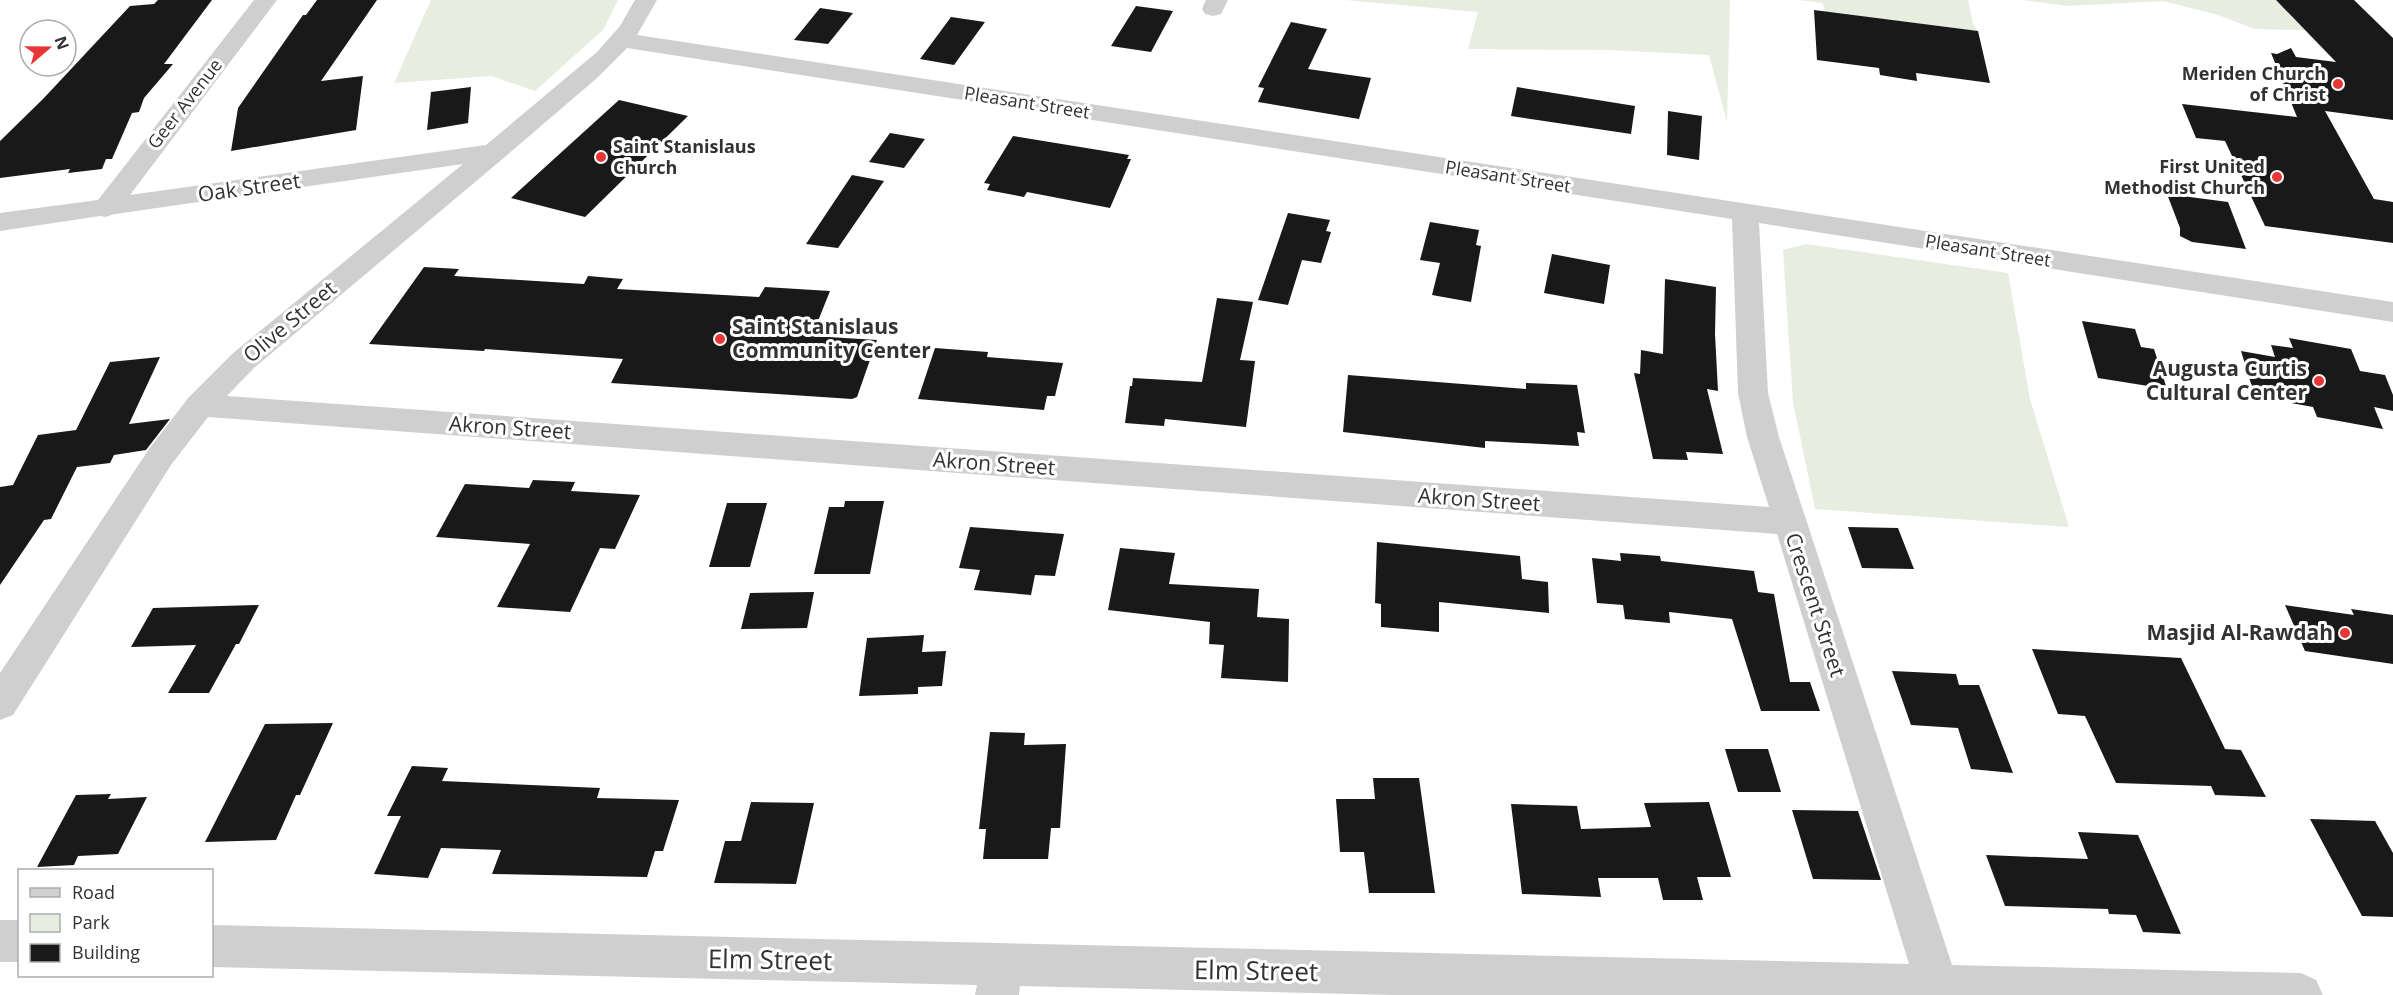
<svg xmlns="http://www.w3.org/2000/svg" width="2393" height="995" font-family="'Open Sans',sans-serif">
	<style>
		.green { fill: #e7eee0 }
		.building { fill: #191919 }
		.lines { fill: none; stroke-linecap: round; stroke-linejoin: round }
		.street { fill: #cfcfcf; fill-rule: evenodd }
		.poi-dot { fill: #e83536; stroke: #fff; stroke-width: 2 }
		.labels { text-anchor: middle; stroke-width: 6; stroke-linejoin: round; paint-order: stroke }
		.far-poi-label { font-size: 18px; font-weight: bold; fill: #323232; stroke: #fff; text-anchor: end }
		.far-street-label { font-size: 18px; fill: #323232; stroke: #fff }
		.street-label { font-size: 21px; fill: #323232; stroke: #fff }
		.poi-label { font-size: 21px; font-weight: bold; fill: #323232; stroke: #fff; text-anchor: end }
		.near-street-label { font-size: 26px; fill: #323232; stroke: #fff }
	</style>
	<rect width="100%" height="100%" fill="#fff"/>
	<path class="green" d="M 431,0 L 618,0 L 603,30 L 535,91 L 491,76 L 394,83 Z
		M 1345,0 L 1730,0 L 1727,122 L 1709,55 L 1611,50 L 1468,49 L 1478,12 Z
		M 1799,0 L 1968,0 L 1973,24 L 1978,31 L 1825,12 L 1823,3 Z
		M 2022,0 L 2276,0 L 2280,5 L 2288,5 L 2329,31 L 2255,29 L 2218,15 L 2163,1 L 2067,6 Z
		M 1806,244 L 2008,273 L 2030,399 L 2069,527 L 1815,509 L 1793,402 L 1783,250 Z"/>
	<path class="building" d="M 158,0 L 212,0 L 164,64 L 173,64 L 144,98 L 139,112 L 132,113 L 112,159 L 106,159 L 102,169 L 68,173 L 70,169 L 0,178 L 0,141 L 43,99 L 130,6 L 154,4 Z
		M 317,0 L 377,0 L 321,81 L 363,76 L 356,130 L 231,151 L 238,108 L 303,15 L 306,15 Z
		M 2276,0 L 2354,0 L 2393,38 L 2393,120 L 2325,111 L 2374,199 L 2393,202 L 2393,243 L 2265,226 L 2225,141 L 2196,138 L 2182,104 L 2297,117 L 2271,53 L 2277,54 L 2291,48 L 2296,57 L 2336,62 Z
		M 1136,6 L 1173,11 L 1151,52 L 1111,46 Z
		M 820,8 L 853,13 L 828,44 L 794,40 Z
		M 1814,10 L 1978,31 L 1990,83 L 1916,73 L 1917,81 L 1880,75 L 1879,68 L 1817,60 Z
		M 951,17 L 985,22 L 954,65 L 920,59 Z
		M 1291,22 L 1327,29 L 1308,69 L 1371,78 L 1359,119 L 1258,102 L 1264,88 L 1258,87 Z
		M 471,87 L 468,123 L 427,130 L 431,92 Z
		M 1517,87 L 1635,106 L 1631,134 L 1511,116 Z
		M 619,100 L 688,116 L 585,217 L 511,198 Z
		M 1668,111 L 1702,116 L 1699,160 L 1667,155 Z
		M 890,133 L 925,139 L 904,168 L 869,162 Z
		M 1013,136 L 1129,155 L 1127,159 L 1131,159 L 1110,208 L 1027,192 L 1024,197 L 987,190 L 990,184 L 984,183 Z
		M 852,175 L 884,181 L 838,248 L 806,244 Z
		M 2167,194 L 2228,202 L 2246,249 L 2192,242 L 2180,236 L 2180,228 Z
		M 1288,213 L 1330,220 L 1326,231 L 1331,232 L 1321,263 L 1302,260 L 1288,305 L 1258,300 Z
		M 1430,222 L 1479,230 L 1476,245 L 1481,246 L 1471,302 L 1432,295 L 1440,263 L 1420,260 Z
		M 1552,254 L 1610,265 L 1604,304 L 1544,293 Z
		M 424,267 L 459,269 L 454,276 L 584,284 L 588,276 L 623,279 L 617,289 L 759,297 L 765,287 L 830,291 L 812,336 L 877,340 L 857,397 L 852,399 L 611,383 L 623,359 L 485,349 L 484,351 L 369,344 Z
		M 1665,279 L 1716,287 L 1715,334 L 1718,391 L 1707,389 L 1723,454 L 1686,452 L 1688,460 L 1653,459 L 1634,373 L 1640,374 L 1641,350 L 1663,354 Z
		M 1217,298 L 1253,302 L 1240,360 L 1255,361 L 1246,427 L 1165,419 L 1164,426 L 1125,423 L 1130,386 L 1132,386 L 1133,378 L 1202,382 Z
		M 2082,321 L 2135,329 L 2141,347 L 2154,349 L 2167,389 L 2098,378 Z
		M 2289,338 L 2351,349 L 2360,371 L 2385,375 L 2393,395 L 2393,411 L 2374,407 L 2383,429 L 2317,417 L 2313,407 L 2291,403 L 2287,393 L 2252,387 L 2241,351 L 2275,357 L 2271,345 L 2293,348 Z
		M 935,348 L 988,352 L 987,357 L 1063,363 L 1055,396 L 1047,396 L 1044,410 L 918,399 Z
		M 160,357 L 129,424 L 170,419 L 146,450 L 114,455 L 110,463 L 77,467 L 51,519 L 44,520 L 0,585 L 0,487 L 13,485 L 38,435 L 76,430 L 110,362 Z
		M 1348,375 L 1526,389 L 1526,383 L 1577,385 L 1585,433 L 1577,432 L 1579,446 L 1485,441 L 1485,448 L 1343,432 Z
		M 533,480 L 575,482 L 571,491 L 640,495 L 615,549 L 600,548 L 570,612 L 497,607 L 530,544 L 436,537 L 465,484 L 529,488 Z
		M 845,501 L 884,501 L 870,574 L 814,574 L 829,507 L 844,507 Z
		M 727,503 L 767,503 L 750,567 L 709,567 Z
		M 970,527 L 1064,534 L 1055,576 L 1035,575 L 1031,595 L 974,590 L 980,570 L 959,568 Z
		M 1848,527 L 1898,528 L 1914,569 L 1862,568 Z
		M 1377,542 L 1520,556 L 1522,579 L 1548,582 L 1549,613 L 1439,602 L 1439,632 L 1381,627 L 1381,604 L 1375,603 Z
		M 1120,548 L 1175,553 L 1169,584 L 1259,589 L 1257,617 L 1289,619 L 1288,682 L 1221,678 L 1224,645 L 1209,644 L 1210,622 L 1108,610 Z
		M 1620,553 L 1660,556 L 1661,561 L 1754,571 L 1758,592 L 1774,594 L 1790,682 L 1810,682 L 1820,711 L 1761,711 L 1732,619 L 1669,612 L 1670,623 L 1625,619 L 1623,605 L 1597,603 L 1592,558 L 1621,561 Z
		M 814,592 L 807,628 L 741,629 L 750,593 Z
		M 259,605 L 239,644 L 236,644 L 209,693 L 168,693 L 196,645 L 131,647 L 153,608 Z
		M 2285,605 L 2354,615 L 2351,609 L 2393,615 L 2393,664 L 2305,651 Z
		M 924,635 L 922,652 L 946,651 L 942,686 L 918,687 L 918,694 L 859,696 L 867,638 Z
		M 2032,649 L 2181,658 L 2225,749 L 2241,750 L 2266,797 L 2215,795 L 2211,786 L 2116,783 L 2085,716 L 2058,714 Z
		M 1892,671 L 1956,674 L 1959,685 L 1979,685 L 2013,773 L 1971,769 L 1958,728 L 1911,725 Z
		M 333,723 L 300,795 L 296,795 L 276,840 L 205,842 L 265,724 Z
		M 990,732 L 1025,733 L 1024,745 L 1066,744 L 1060,828 L 1051,828 L 1048,859 L 983,859 L 986,829 L 979,829 Z
		M 1725,749 L 1768,749 L 1781,792 L 1738,792 Z
		M 412,766 L 448,768 L 442,781 L 600,788 L 597,798 L 679,800 L 663,851 L 655,851 L 647,877 L 492,874 L 501,850 L 441,848 L 428,878 L 374,874 L 401,816 L 387,816 Z
		M 1373,778 L 1419,778 L 1435,893 L 1369,893 L 1364,852 L 1340,852 L 1336,799 L 1375,799 Z
		M 111,794 L 108,799 L 147,797 L 118,854 L 78,856 L 74,865 L 37,867 L 76,795 Z
		M 751,802 L 814,803 L 796,884 L 714,883 L 725,841 L 741,841 Z
		M 1709,802 L 1731,877 L 1697,877 L 1703,900 L 1663,900 L 1658,878 L 1598,878 L 1601,897 L 1522,894 L 1511,804 L 1577,806 L 1581,829 L 1651,827 L 1644,803 Z
		M 1792,810 L 1858,811 L 1881,880 L 1813,879 Z
		M 2310,819 L 2375,821 L 2393,853 L 2393,917 L 2362,916 Z
		M 2078,832 L 2138,835 L 2181,934 L 2143,932 L 2136,915 L 2109,914 L 2108,909 L 2005,906 L 1986,855 L 2088,859 Z"/>
	<g class="lines">
		<path class="street" d="M 254,0 L 277,0 L 130,195 L 486,145 L 597,52 L 620,26 L 635,0 L 657,0 L 637,35 L 2393,302 L 2393,322 L 1759,223 L 1768,393 L 1779,437 L 1952,965 L 2301,973 L 2316,980 L 2323,995 L 1393,995 L 1020,986 L 1019,995 L 975,995 L 977,985 L 212,967 L 212,925 L 1909,964 L 1777,534 L 208,417 L 171,465 L 13,715 L 0,720 L 0,673 L 149,449 L 189,397 L 232,354 L 463,164 L 115,214 L 105,217 L 100,216 L 0,231 L 0,213 L 98,200 ZM 627,48 L 1732,219 L 1738,393 L 1747,437 L 1769,507 L 227,396 L 254,368 L 506,156 L 597,78 Z
			M 1206,0 L 1228,0 L 1221,14 L 1213,16 L 1205,14 L 1202,9 Z
			M 0,920 L 20,920 L 20,962 L 0,962 Z"/>
	</g>
	<g class="poi-dot">
		<circle cx="2338" cy="84" r="6"/>
		<circle cx="601" cy="157" r="6"/>
		<circle cx="2277" cy="177" r="6"/>
		<circle cx="720" cy="339" r="6"/>
		<circle cx="2319" cy="381" r="6"/>
		<circle cx="2345" cy="633" r="6"/>
	</g>
	<g class="labels">
		<g class="far-poi-label">
			<text x="2326" y="80">Meriden Church<tspan x="2326" dy="21">of Christ</tspan></text>
			<text x="613" y="153" text-anchor="start">Saint Stanislaus<tspan x="613" dy="21">Church</tspan></text>
			<text x="2265" y="173">First United<tspan x="2265" dy="21">Methodist Church</tspan></text>
		</g>
		<g class="far-street-label">
			<text transform="translate(1027 103) rotate(9)" y="6">Pleasant Street</text>
			<text transform="translate(185 104) rotate(-52)" y="6">Geer Avenue</text>
			<text transform="translate(1508 177) rotate(9)" y="6">Pleasant Street</text>
			<text transform="translate(1988 251) rotate(9)" y="6">Pleasant Street</text>
		</g>
		<g class="street-label">
			<text transform="translate(249 188) rotate(-8)" y="7">Oak Street</text>
			<text transform="translate(290 322) rotate(-40)" y="7">Olive Street</text>
			<text transform="translate(510 428) rotate(4)" y="7">Akron Street</text>
			<text transform="translate(994 464) rotate(4)" y="7">Akron Street</text>
			<text transform="translate(1479 500) rotate(4)" y="7">Akron Street</text>
			<text transform="translate(1815 605) rotate(72)" y="7">Crescent Street</text>
		</g>
		<g class="poi-label">
			<text x="732" y="334" text-anchor="start">Saint Stanislaus<tspan x="732" dy="24">Community Center</tspan></text>
			<text x="2307" y="376">Augusta Curtis<tspan x="2307" dy="24">Cultural Center</tspan></text>
			<text x="2333" y="640">Masjid Al-Rawdah</text>
		</g>
		<g class="near-street-label">
			<text transform="translate(770 960) rotate(1)" y="9">Elm Street</text>
			<text transform="translate(1256 971) rotate(1)" y="9">Elm Street</text>
		</g>
	</g>
	<rect x="18" y="869" width="195" height="108" fill="#ffffff" stroke="#adadad" stroke-width="1.5"/>
	<rect x="30" y="888" width="30" height="9" fill="#cfcfcf" stroke="#adadad" stroke-width="1.5"/>
	<text x="72" y="899" font-size="18" fill="#323232">Road</text>
	<rect x="30" y="914" width="30" height="18" fill="#e7eee0" stroke="#adadad" stroke-width="1.5"/>
	<text x="72" y="929" font-size="18" fill="#323232">Park</text>
	<rect x="30" y="944" width="30" height="18" fill="#191919" stroke="#adadad" stroke-width="1.5"/>
	<text x="72" y="959" font-size="18" fill="#323232">Building</text>
	<g transform="translate(48 48) rotate(70)"><circle r="28" fill="#ffffff" stroke="#adadad" stroke-width="1.5"/>
	<path d="M0-4.5L10 22L0 15L-10 22Z" fill="#e83536"/>
	<text y="-9" font-size="16" font-weight="bold" text-anchor="middle" fill="#323232">N</text>
	</g>
</svg>
